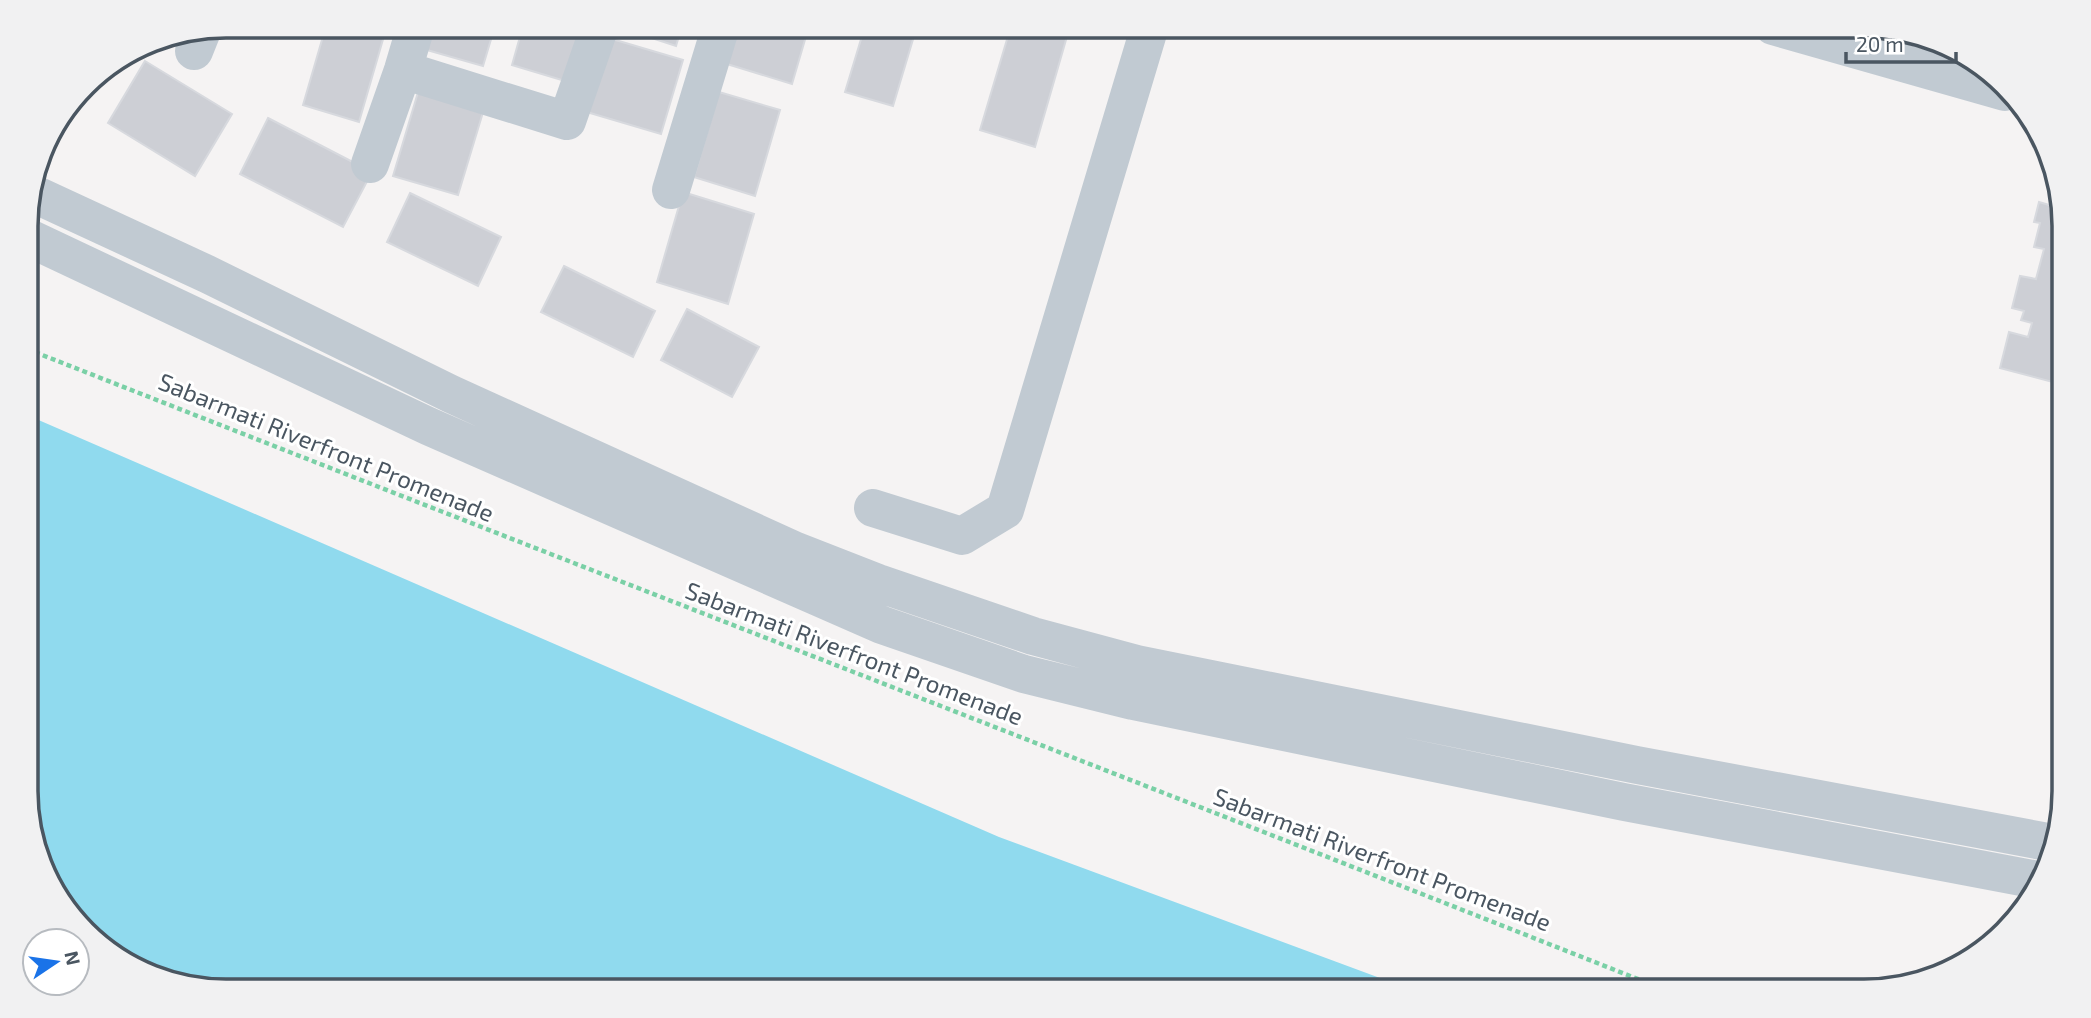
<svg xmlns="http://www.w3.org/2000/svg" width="2091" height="1018" font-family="'Exo 2',sans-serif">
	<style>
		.water { fill: #90daee }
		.building { fill: #cdcfd5; stroke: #d7d9de; stroke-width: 2 }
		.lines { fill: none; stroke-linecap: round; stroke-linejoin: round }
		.path { stroke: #7ad0a6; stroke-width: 4.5; stroke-dasharray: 5 3.5; stroke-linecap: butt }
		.minor { stroke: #c1cad2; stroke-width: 38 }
		.labels { text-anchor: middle; stroke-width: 6; stroke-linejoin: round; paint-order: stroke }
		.street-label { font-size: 24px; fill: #4a5661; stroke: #fff }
		.rim { fill: none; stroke: #4a5661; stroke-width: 3.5 }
	</style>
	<rect width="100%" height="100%" fill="#f5f3f3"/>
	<path class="water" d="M 27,415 L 999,837 L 1415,991 L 227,992 L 138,971 L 67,913 L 28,818 Z"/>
	<path class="building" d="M 326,26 L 350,26 L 384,36 L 359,122 L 303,105 Z
		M 427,26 L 495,26 L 483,66 L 420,48 Z
		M 523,26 L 582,26 L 565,81 L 512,65 Z
		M 615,26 L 682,26 L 676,46 Z
		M 738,26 L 809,26 L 792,84 L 727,64 Z
		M 865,26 L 917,26 L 893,106 L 845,92 Z
		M 1011,26 L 1070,26 L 1035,147 L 980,130 Z
		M 602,36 L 683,60 L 661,134 L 580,110 Z
		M 171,37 L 167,46 L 153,41 Z
		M 145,61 L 232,114 L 195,176 L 108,123 Z
		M 419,89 L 484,109 L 458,195 L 393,176 Z
		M 83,91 L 71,114 L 67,111 Z
		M 719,92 L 780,110 L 755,196 L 694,177 Z
		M 268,118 L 372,172 L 343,227 L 240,174 Z
		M 683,192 L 754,214 L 728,304 L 657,282 Z
		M 410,193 L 501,237 L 478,286 L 387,242 Z
		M 2039,202 L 2063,209 L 2064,385 L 2000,368 L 2009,332 L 2028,337 L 2032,323 L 2021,320 L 2024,311 L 2012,308 L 2020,276 L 2036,279 L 2044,249 L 2034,247 L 2040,223 L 2034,222 Z
		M 564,266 L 655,311 L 633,357 L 541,312 Z
		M 687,309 L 759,347 L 732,397 L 661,360 Z"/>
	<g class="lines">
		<path class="path" d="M 27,349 C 573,564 1122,775 1668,991"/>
		<path class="minor" d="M 1773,26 L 2005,92
			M 194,51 L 202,31
			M 403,70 L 567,121 L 600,26
			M 370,164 L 403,70 L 416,26
			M 671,190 L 721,26
			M 32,193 L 207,274 L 451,394 L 796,551 L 878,583 L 1033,636 L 1137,664 L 1637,765 L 2053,843
			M 27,237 L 428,426 L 882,625 L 1024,674 L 1133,701 L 1624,802 L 2043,881
			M 873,508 L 962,536 L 1005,510 L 1150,26"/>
	</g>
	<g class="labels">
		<g class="street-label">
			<text transform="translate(326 448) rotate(22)" y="8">Sabarmati Riverfront Promenade</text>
			<text transform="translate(854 654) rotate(21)" y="8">Sabarmati Riverfront Promenade</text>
			<text transform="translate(1382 860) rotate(21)" y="8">Sabarmati Riverfront Promenade</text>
		</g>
	</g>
	<path d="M0 0H2091V1018H0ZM226 38H1864A188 188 0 0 1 2052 226V791A188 188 0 0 1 1864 979H226A188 188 0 0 1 38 791V226A188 188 0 0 1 226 38Z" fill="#f1f1f2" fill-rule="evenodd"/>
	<path class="rim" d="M226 38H1864A188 188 0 0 1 2052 226V791A188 188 0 0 1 1864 979H226A188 188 0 0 1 38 791V226A188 188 0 0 1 226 38Z"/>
	<g transform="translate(56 962) rotate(77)"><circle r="33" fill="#ffffff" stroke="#b7bbc0" stroke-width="2"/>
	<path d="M0-5L12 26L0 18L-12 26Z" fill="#1a73e8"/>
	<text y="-10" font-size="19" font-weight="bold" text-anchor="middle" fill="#4a5661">N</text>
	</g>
	<path d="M1846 52v10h110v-10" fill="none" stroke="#4a5661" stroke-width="3.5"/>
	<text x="1856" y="52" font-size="21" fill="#4a5661" stroke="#ffffff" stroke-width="5" paint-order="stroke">20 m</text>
</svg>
